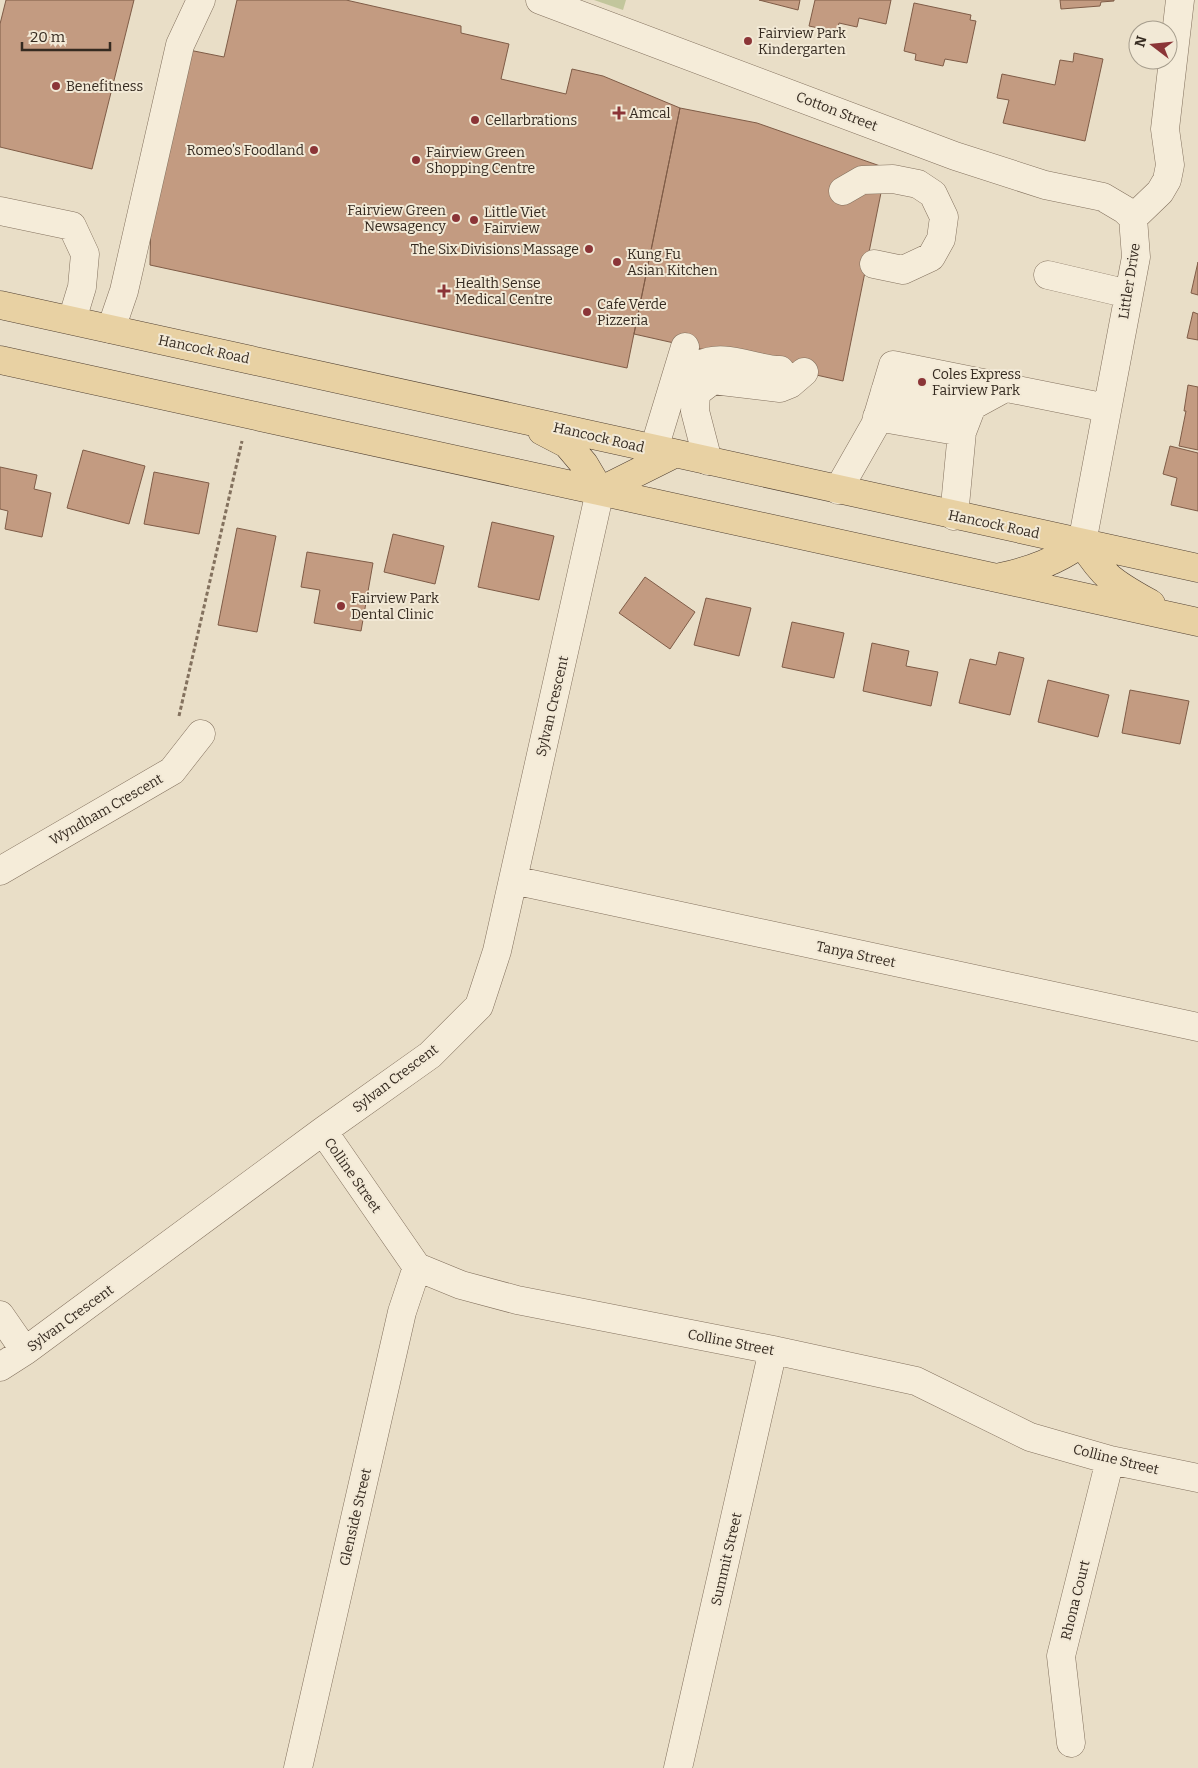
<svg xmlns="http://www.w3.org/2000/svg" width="1198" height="1768" font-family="Bitter,serif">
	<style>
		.green { fill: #c2c69c }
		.building { fill: #c39b81; stroke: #7f5c47 }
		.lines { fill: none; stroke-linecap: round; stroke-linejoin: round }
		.minor-casing { stroke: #83715e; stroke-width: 29 }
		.major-casing { stroke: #514032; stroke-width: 29 }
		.path { stroke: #83715e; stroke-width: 3; stroke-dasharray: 4 2.5; stroke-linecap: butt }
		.minor { stroke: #f5ecd9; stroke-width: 28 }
		.major { stroke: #e8d1a3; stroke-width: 28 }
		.poi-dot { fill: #8b3537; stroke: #f2e9d6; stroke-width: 2 }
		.labels { text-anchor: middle; stroke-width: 4; stroke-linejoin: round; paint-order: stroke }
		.poi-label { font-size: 14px; fill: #352a20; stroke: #f2e9d6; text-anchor: start }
		.street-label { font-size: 14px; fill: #352a20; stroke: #f2e9d6 }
	</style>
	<rect width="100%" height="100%" fill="#e9dec7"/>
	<path class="green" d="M 594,0 L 626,0 L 623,10 Z"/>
	<path class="building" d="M 6,0 L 134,0 L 92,169 L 0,147 L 0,24 Z
		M 237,0 L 346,0 L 461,26 L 461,33 L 509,44 L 501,79 L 566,94 L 572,69 L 603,76 L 680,108 L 627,368 L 150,265 L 151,212 L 184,49 L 224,57 Z
		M 759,0 L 800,0 L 798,10 Z
		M 815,0 L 891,0 L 886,24 L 859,18 L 857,27 L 839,23 L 837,32 L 809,26 Z
		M 1060,0 L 1114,0 L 1114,1 L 1101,2 L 1100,6 L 1061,9 Z
		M 914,3 L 971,15 L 970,20 L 976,21 L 967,63 L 945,59 L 943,66 L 915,60 L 916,54 L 904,51 Z
		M 1074,53 L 1103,59 L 1085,141 L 1003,123 L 1009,100 L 997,98 L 1002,74 L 1055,85 L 1060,60 L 1073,62 Z
		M 680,108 L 757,123 L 886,168 L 843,381 L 634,334 Z
		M 1198,262 L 1198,295 L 1191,293 Z
		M 1193,312 L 1198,314 L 1198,340 L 1187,338 Z
		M 1188,385 L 1198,387 L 1198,450 L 1179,446 L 1186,411 L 1184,411 Z
		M 1170,446 L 1198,453 L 1198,511 L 1171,505 L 1177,478 L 1163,474 Z
		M 83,450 L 145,466 L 129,524 L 67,508 Z
		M 0,467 L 37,475 L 34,489 L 51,493 L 42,537 L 5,529 L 8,511 L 0,509 Z
		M 154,472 L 209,483 L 199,534 L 144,524 Z
		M 492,522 L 554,536 L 539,600 L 478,587 Z
		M 237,528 L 276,536 L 257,632 L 218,625 Z
		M 393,534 L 444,546 L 435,584 L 384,572 Z
		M 307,552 L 373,563 L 361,631 L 314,623 L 320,590 L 301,587 Z
		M 645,577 L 695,612 L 670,649 L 619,613 Z
		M 706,598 L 751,608 L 739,656 L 694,645 Z
		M 792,622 L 844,633 L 834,678 L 782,667 Z
		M 872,643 L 909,651 L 906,666 L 938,672 L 931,706 L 863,691 Z
		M 999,652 L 1024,658 L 1010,715 L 959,703 L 970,659 L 996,665 Z
		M 1048,680 L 1109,695 L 1098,737 L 1038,722 Z
		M 1130,690 L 1189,701 L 1180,744 L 1122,733 Z"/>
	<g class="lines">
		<g class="minor-casing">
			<path id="minor" d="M 540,0 L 955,156 L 1045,185 L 1103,197 L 1125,210 L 1133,218
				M 843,191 L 862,180 L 893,179 L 918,184 L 933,194 L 944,217 L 941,239 L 931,257 L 903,270 L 874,264
				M 0,211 L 72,226 L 85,254 L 82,287 L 72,320
				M 1048,275 L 1129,294
				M 111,329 L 124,291 L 180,45 L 201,0
				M 675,385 C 683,379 691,370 700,365 C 724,352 754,370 780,370
				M 885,391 L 972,406 L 1005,388
				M 877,417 L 962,432
				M 654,449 L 685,347
				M 708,461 L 695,411 L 696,393 L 713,380 L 780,388 L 790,384 L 804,372
				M 838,490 L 875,425 L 893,365 L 1107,408
				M 954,516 L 962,432 L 972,406
				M 1082,543 L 1136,257 L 1133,218 L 1160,192 L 1167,180 L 1170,165 L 1165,129 L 1180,0
				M 0,871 L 172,771 L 201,734
				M 513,880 L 1198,1027
				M 323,1131 L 417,1267 L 461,1285 L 517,1300 L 773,1350 L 916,1381 L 1030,1437 L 1110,1460 L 1198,1478
				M 0,1315 L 25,1351
				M 0,1367 L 25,1351 L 323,1131 L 430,1055 L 479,1006 L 497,951 L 600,491
				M 1071,1743 L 1061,1656 L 1110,1460
				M 298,1768 L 402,1312 L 417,1267
				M 678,1768 L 773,1350"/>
		</g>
		<g class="major-casing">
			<path id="major" d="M 0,305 L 1198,568
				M 0,360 L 1198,622
				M 542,431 L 567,444 L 584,464 L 600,491
				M 600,491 L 674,454
				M 1082,543 C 1105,579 1114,583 1151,604
				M 1001,577 C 1032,570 1056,561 1082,543"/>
		</g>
		<path class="path" d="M 179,716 L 242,441"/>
		<use href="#minor" class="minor"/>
		<use href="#major" class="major"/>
	</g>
	<g class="poi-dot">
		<circle cx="748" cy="41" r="5"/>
		<circle cx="56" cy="86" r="5"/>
		<path d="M616.5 105.5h5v5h5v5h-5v5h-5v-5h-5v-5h5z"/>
		<circle cx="475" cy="120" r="5"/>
		<circle cx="314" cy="150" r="5"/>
		<circle cx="416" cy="160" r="5"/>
		<circle cx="456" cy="218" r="5"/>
		<circle cx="474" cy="220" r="5"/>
		<circle cx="589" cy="249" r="5"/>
		<circle cx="617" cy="262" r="5"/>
		<path d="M441.5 283.5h5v5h5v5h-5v5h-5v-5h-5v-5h5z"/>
		<circle cx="587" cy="312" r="5"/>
		<circle cx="922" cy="382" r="5"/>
		<circle cx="341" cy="606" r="5"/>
	</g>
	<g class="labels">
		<g class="poi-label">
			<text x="758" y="38">Fairview Park<tspan x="758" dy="16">Kindergarten</tspan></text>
			<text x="66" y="91">Benefitness</text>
			<text x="629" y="118">Amcal</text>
			<text x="485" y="125">Cellarbrations</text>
			<text x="304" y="155" text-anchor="end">Romeo’s Foodland</text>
			<text x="426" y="157">Fairview Green<tspan x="426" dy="16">Shopping Centre</tspan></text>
			<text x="446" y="215" text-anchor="end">Fairview Green<tspan x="446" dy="16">Newsagency</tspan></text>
			<text x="484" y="217">Little Viet<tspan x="484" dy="16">Fairview</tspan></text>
			<text x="579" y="254" text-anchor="end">The Six Divisions Massage</text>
			<text x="627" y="259">Kung Fu<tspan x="627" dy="16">Asian Kitchen</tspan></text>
			<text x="455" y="288">Health Sense<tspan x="455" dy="16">Medical Centre</tspan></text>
			<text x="597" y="309">Cafe Verde<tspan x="597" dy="16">Pizzeria</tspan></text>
			<text x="932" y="379">Coles Express<tspan x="932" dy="16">Fairview Park</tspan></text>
			<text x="351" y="603">Fairview Park<tspan x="351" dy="16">Dental Clinic</tspan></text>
		</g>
		<g class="street-label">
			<text transform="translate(837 111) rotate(21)" y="5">Cotton Street</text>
			<text transform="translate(1129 281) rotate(-81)" y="5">Littler Drive</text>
			<text transform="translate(204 349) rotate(12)" y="5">Hancock Road</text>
			<text transform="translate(599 437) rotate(13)" y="5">Hancock Road</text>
			<text transform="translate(994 524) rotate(12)" y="5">Hancock Road</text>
			<text transform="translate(552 706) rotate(-77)" y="5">Sylvan Crescent</text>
			<text transform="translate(106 809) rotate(-30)" y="5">Wyndham Crescent</text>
			<text transform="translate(856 954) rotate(12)" y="5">Tanya Street</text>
			<text transform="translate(395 1078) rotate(-37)" y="5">Sylvan Crescent</text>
			<text transform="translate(353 1175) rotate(55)" y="5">Colline Street</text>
			<text transform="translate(70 1318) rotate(-36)" y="5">Sylvan Crescent</text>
			<text transform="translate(731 1342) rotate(11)" y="5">Colline Street</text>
			<text transform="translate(1116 1459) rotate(14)" y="5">Colline Street</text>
			<text transform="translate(355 1517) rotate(-77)" y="5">Glenside Street</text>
			<text transform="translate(726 1559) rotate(-77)" y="5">Summit Street</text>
			<text transform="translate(1075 1600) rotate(-76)" y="5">Rhona Court</text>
		</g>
	</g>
	<g transform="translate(1153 45) rotate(286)"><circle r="24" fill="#f2e9d6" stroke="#a69d8d"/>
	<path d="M0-4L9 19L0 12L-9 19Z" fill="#8b3537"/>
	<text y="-8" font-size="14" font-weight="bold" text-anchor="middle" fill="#352a20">N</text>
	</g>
	<path d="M22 42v8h88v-8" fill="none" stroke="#352a20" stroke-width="2.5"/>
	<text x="30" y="42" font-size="15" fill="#352a20" stroke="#f2e9d6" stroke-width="4" paint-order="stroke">20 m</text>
</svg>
